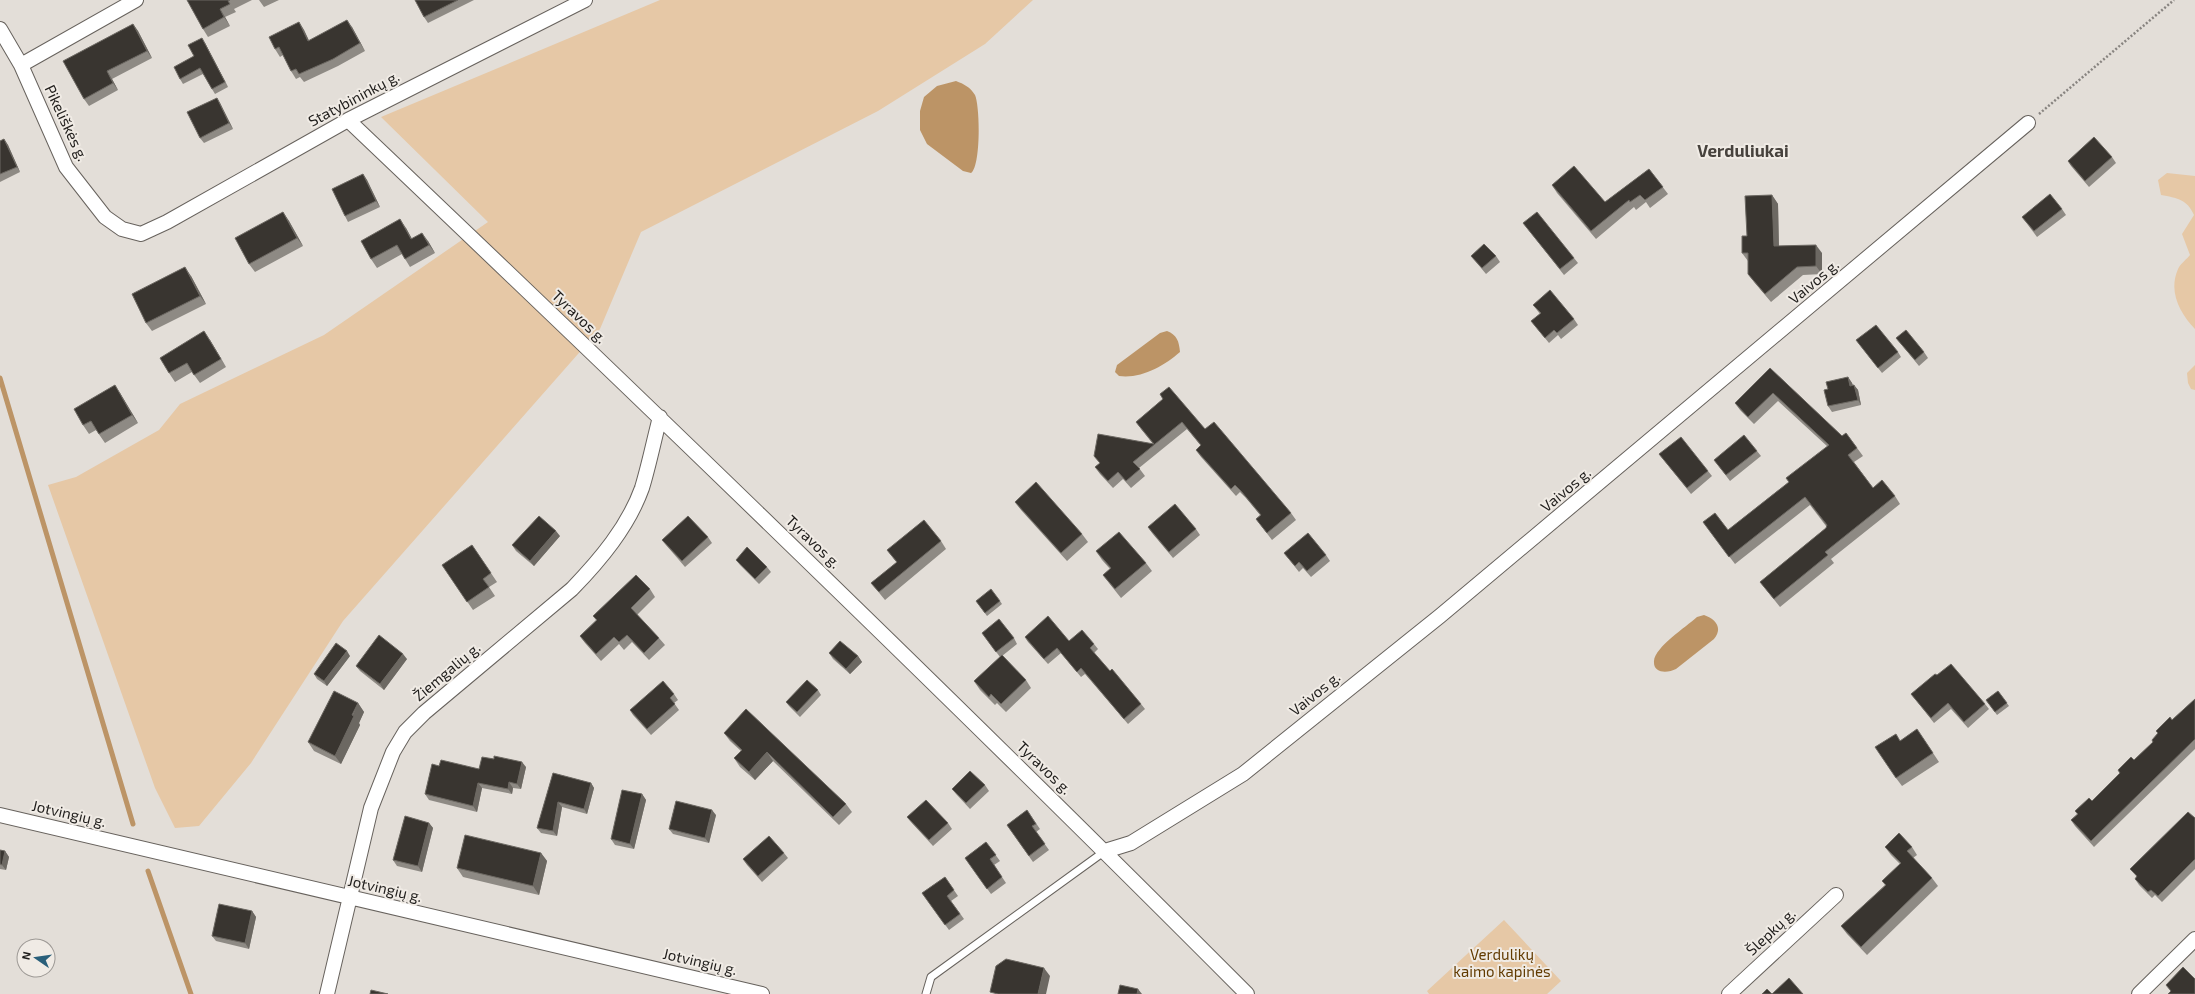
<svg xmlns="http://www.w3.org/2000/svg" width="2195" height="994" font-family="'Exo 2',sans-serif">
	<style>
		.green { fill: #e6c8a6 }
		.water { fill: #bc9466 }
		.lines { fill: none; stroke-linecap: round; stroke-linejoin: round }
		.stream { stroke: #bc9466; stroke-width: 5 }
		.service-casing { stroke: #67625d; stroke-width: 9 }
		.minor-casing { stroke: #67625d; stroke-width: 16 }
		.path { stroke: #888480; stroke-width: 2.5; stroke-dasharray: 2 2; stroke-linecap: butt }
		.service { stroke: #fff; stroke-width: 7 }
		.minor { stroke: #fff; stroke-width: 14 }
		.wall { fill: #8e8a84 }
		.shaded-wall { fill: #6c6862 }
		.building { fill: #393530; stroke: #6c6862 }
		.labels { text-anchor: middle; stroke-width: 4; stroke-linejoin: round; paint-order: stroke }
		.street-label { font-size: 15px; fill: #201e1c; stroke: #f0ebe5 }
		.park-label { font-size: 15px; fill: #623b00; stroke: #f0ebe5 }
		.quarter-label { font-size: 17px; font-weight: bold; fill: #47423d; stroke: #f0ebe5 }
	</style>
	<rect width="100%" height="100%" fill="#e3ded8"/>
	<path class="green" d="M 660,0 L 1033,0 L 985,44 L 878,111 L 641,232 L 600,329 L 343,621 L 251,763 L 199,826 L 175,828 L 155,788 L 48,485 L 76,477 L 159,430 L 180,404 L 324,335 L 488,222 L 381,117 Z
		M 2167,173 L 2195,176 L 2195,329 C 2180,313 2168,292 2178,269 C 2180,264 2187,259 2190,255 L 2182,234 L 2194,215 C 2187,199 2177,198 2161,195 L 2158,180 Z
		M 2195,365 L 2195,390 L 2191,389 L 2188,383 L 2187,373 Z
		M 1504,920 L 1561,981 L 1547,994 L 1429,994 L 1427,991 Z"/>
	<path class="water" d="M 956,81 C 964,84 970,87 975,95 C 980,106 981,166 971,173 L 963,171 L 927,144 L 920,130 L 920,111 L 924,97 L 937,86 Z
		M 1167,331 C 1177,335 1179,341 1180,352 C 1164,366 1141,379 1119,376 L 1115,372 L 1117,365 L 1160,333 Z
		M 1704,615 C 1716,619 1723,628 1714,639 L 1676,669 C 1668,673 1653,674 1654,661 C 1655,647 1686,627 1697,617 Z"/>
	<g class="lines">
		<path class="stream" d="M 0,378 L 133,824
			M 148,871 L 191,994"/>
		<g class="service-casing">
			<path id="service" d="M 926,994 L 931,977 L 1105,851"/>
		</g>
		<g class="minor-casing">
			<path id="minor" d="M 0,29 L 21,65 L 66,167 L 105,217 L 122,229 L 141,234 L 167,222 L 348,120 L 585,0
				M 21,65 L 136,0
				M 348,120 C 651,408 952,698 1247,994
				M 0,815 L 762,994
				M 1105,851 L 1131,843 L 1243,774 L 1440,616 L 2028,123
				M 327,994 L 371,808 L 393,752 L 405,732 L 424,713 L 572,589 C 600,560 628,527 642,488 C 649,465 654,440 660,417
				M 1729,994 L 1836,895
				M 2139,994 L 2195,939"/>
		</g>
		<path class="path" d="M 2039,114 L 2174,0"/>
		<use href="#service" class="service"/>
		<use href="#minor" class="minor"/>
	</g>
	<path class="wall" d="M 187,0 L 252,0 L 234,9 L 236,12 L 225,17 L 230,26 L 208,37 L 203,29 Z
		M 259,0 L 279,0 L 264,7 Z
		M 415,0 L 474,0 L 428,23 L 424,17 Z
		M 299,22 L 304,30 L 309,41 L 352,27 L 365,51 L 338,66 L 304,82 L 300,77 L 296,79 L 291,71 L 283,55 L 280,57 L 275,49 Z
		M 133,24 L 138,31 L 152,58 L 112,79 L 118,90 L 89,106 L 84,99 Z
		M 205,43 L 228,87 L 215,94 L 203,74 L 183,84 L 180,79 L 194,56 Z
		M 217,98 L 220,103 L 233,129 L 204,143 L 200,138 Z
		M 4,139 L 8,145 L 20,172 L 0,182 L 0,141 Z
		M 2112,157 L 2116,163 L 2089,187 L 2071,166 L 2068,161 Z
		M 1649,169 L 1668,194 L 1650,208 L 1646,202 L 1636,210 L 1634,207 L 1596,239 L 1557,193 L 1552,185 L 1605,202 Z
		M 363,174 L 367,180 L 380,207 L 348,222 L 345,216 Z
		M 1772,195 L 1778,204 L 1779,246 L 1822,253 L 1822,274 L 1803,275 L 1771,302 L 1754,282 L 1748,274 L 1748,261 L 1742,253 L 1747,236 Z
		M 2062,209 L 2066,215 L 2037,237 L 2022,217 Z
		M 283,212 L 289,221 L 303,246 L 255,272 L 249,264 Z
		M 1523,223 L 1574,258 L 1578,263 L 1564,275 Z
		M 406,228 L 412,239 L 428,241 L 435,253 L 410,267 L 402,254 L 377,268 L 371,259 Z
		M 1471,256 L 1496,256 L 1500,262 L 1486,274 Z
		M 191,276 L 206,304 L 152,331 L 146,323 Z
		M 1533,305 L 1574,319 L 1578,325 L 1561,339 L 1558,335 L 1549,343 L 1531,321 L 1540,314 Z
		M 1896,338 L 1924,352 L 1928,358 L 1919,366 Z
		M 210,340 L 226,367 L 200,383 L 192,372 L 175,382 L 169,373 Z
		M 1856,340 L 1898,352 L 1901,357 L 1882,373 Z
		M 1770,368 L 1842,436 L 1846,433 L 1863,456 L 1854,462 L 1873,488 L 1895,496 L 1900,504 L 1831,559 L 1834,563 L 1780,607 L 1760,582 L 1826,528 L 1826,526 L 1810,505 L 1735,564 L 1703,522 L 1728,530 L 1789,482 L 1828,447 L 1778,401 L 1754,424 L 1740,410 L 1735,403 Z
		M 1848,377 L 1852,383 L 1853,385 L 1854,385 L 1858,390 L 1861,405 L 1832,412 L 1828,406 L 1828,389 Z
		M 120,393 L 138,423 L 105,443 L 96,430 L 89,434 L 83,425 Z
		M 1160,394 L 1205,429 L 1291,513 L 1296,520 L 1272,540 L 1256,519 L 1260,515 L 1246,498 L 1240,492 L 1236,496 L 1201,457 L 1196,450 L 1201,446 L 1187,429 L 1139,468 L 1145,476 L 1131,488 L 1123,479 L 1113,488 L 1100,474 L 1095,467 L 1100,463 L 1094,456 L 1153,444 L 1141,429 L 1136,422 L 1163,399 Z
		M 1757,451 L 1761,456 L 1730,481 L 1714,460 Z
		M 1659,454 L 1708,471 L 1712,476 L 1691,494 Z
		M 1015,502 L 1082,534 L 1088,542 L 1067,561 L 1021,510 Z
		M 1148,527 L 1196,529 L 1200,535 L 1173,558 L 1152,533 Z
		M 560,536 L 534,566 L 516,551 L 512,545 Z
		M 708,537 L 712,543 L 685,567 L 666,545 L 662,540 Z
		M 941,541 L 946,549 L 885,600 L 871,583 L 897,563 L 887,550 Z
		M 472,545 L 497,582 L 489,587 L 495,596 L 473,610 L 442,565 Z
		M 1096,551 L 1146,563 L 1152,571 L 1121,598 L 1109,583 L 1103,575 L 1110,569 L 1102,560 Z
		M 1284,553 L 1326,555 L 1330,561 L 1311,577 L 1303,568 L 1299,572 Z
		M 736,560 L 767,567 L 771,572 L 759,584 L 740,565 Z
		M 650,589 L 655,597 L 637,615 L 659,638 L 665,645 L 649,660 L 632,642 L 624,650 L 619,644 L 601,661 L 585,643 L 580,636 L 596,620 L 593,616 Z
		M 976,601 L 1000,601 L 1002,604 L 987,616 Z
		M 982,633 L 1014,638 L 1017,644 L 1002,656 L 1026,680 L 1031,688 L 1006,712 L 997,703 L 995,705 L 980,690 L 974,681 L 1000,657 Z
		M 1025,637 L 1094,644 L 1098,649 L 1094,653 L 1110,671 L 1141,704 L 1145,709 L 1128,724 L 1085,674 L 1081,677 L 1061,653 L 1048,664 L 1028,642 Z
		M 829,653 L 858,656 L 862,662 L 850,674 L 833,659 Z
		M 350,656 L 327,686 L 317,679 L 314,674 Z
		M 407,659 L 384,690 L 360,671 L 356,666 Z
		M 1937,675 L 1985,704 L 1989,709 L 1968,728 L 1951,709 L 1934,723 L 1911,694 Z
		M 818,690 L 821,695 L 800,717 L 789,706 L 786,702 Z
		M 1998,691 L 2009,706 L 1997,715 L 1986,700 Z
		M 674,694 L 678,700 L 674,703 L 679,710 L 651,735 L 633,715 L 630,710 Z
		M 2195,699 L 2195,749 L 2094,847 L 2075,826 L 2071,820 L 2077,814 L 2075,811 L 2092,801 L 2120,773 L 2118,770 L 2134,760 L 2153,742 L 2152,740 L 2158,734 L 2156,731 L 2172,720 Z
		M 358,703 L 364,712 L 359,723 L 360,725 L 341,764 L 314,751 L 308,742 Z
		M 746,709 L 846,804 L 852,812 L 839,825 L 773,761 L 755,780 L 740,767 L 734,758 L 741,751 L 730,741 L 724,733 Z
		M 1923,738 L 1939,762 L 1902,786 L 1896,778 L 1900,741 Z
		M 494,759 L 526,767 L 521,789 L 513,788 L 512,794 L 482,788 L 477,812 L 429,800 L 425,794 L 439,766 L 479,769 Z
		M 553,773 L 591,783 L 594,788 L 587,814 L 562,807 L 557,836 L 541,833 L 537,828 Z
		M 985,785 L 989,791 L 970,809 L 956,794 L 952,789 Z
		M 642,794 L 646,800 L 634,849 L 615,845 L 611,839 Z
		M 1027,810 L 1040,829 L 1036,832 L 1049,850 L 1033,862 L 1007,825 Z
		M 716,815 L 709,843 L 673,834 L 669,829 Z
		M 907,817 L 948,823 L 952,829 L 933,846 L 911,822 Z
		M 2195,818 L 2195,869 L 2162,902 L 2155,895 L 2152,898 L 2139,885 L 2135,879 L 2137,877 L 2130,869 Z
		M 429,823 L 433,828 L 422,872 L 397,866 L 393,860 Z
		M 986,842 L 1000,861 L 994,865 L 1006,883 L 991,894 L 965,858 Z
		M 1885,847 L 1912,847 L 1917,855 L 1913,858 L 1932,878 L 1938,886 L 1867,955 L 1847,934 L 1841,926 L 1885,885 L 1882,881 L 1900,864 L 1891,855 Z
		M 0,850 L 5,851 L 9,857 L 6,870 L 0,869 Z
		M 541,853 L 547,861 L 539,895 L 463,877 L 457,868 Z
		M 784,853 L 788,858 L 762,882 L 747,865 L 743,859 Z
		M 945,877 L 958,896 L 951,901 L 964,919 L 949,930 L 922,893 Z
		M 252,911 L 256,917 L 249,949 L 216,941 L 212,936 Z"/>
	<path class="shaded-wall" d="M 220,9 L 225,17 L 230,26 L 224,17 Z
		M 347,20 L 352,27 L 365,51 L 360,43 Z
		M 299,22 L 304,30 L 313,49 L 308,41 Z
		M 133,24 L 138,31 L 152,58 L 147,51 Z
		M 202,38 L 205,43 L 228,87 L 225,82 Z
		M 107,71 L 112,79 L 118,90 L 113,83 Z
		M 217,98 L 220,103 L 233,129 L 229,123 Z
		M 4,139 L 8,145 L 20,172 L 17,167 Z
		M 363,174 L 367,180 L 380,207 L 376,201 Z
		M 1772,195 L 1778,204 L 1779,254 L 1774,246 Z
		M 283,212 L 289,221 L 303,246 L 297,238 Z
		M 400,219 L 406,228 L 417,248 L 411,239 Z
		M 422,233 L 428,241 L 435,253 L 429,245 Z
		M 1816,245 L 1822,253 L 1822,274 L 1816,266 Z
		M 185,267 L 191,276 L 206,304 L 200,296 Z
		M 204,331 L 210,340 L 226,367 L 221,359 Z
		M 1848,377 L 1852,383 L 1854,391 L 1850,386 Z
		M 115,385 L 120,393 L 138,423 L 132,415 Z
		M 1854,385 L 1858,390 L 1861,405 L 1858,400 Z
		M 556,531 L 560,536 L 534,566 L 530,561 Z
		M 347,651 L 350,656 L 327,686 L 324,681 Z
		M 403,654 L 407,659 L 384,690 L 380,684 Z
		M 858,656 L 862,662 L 850,674 L 846,669 Z
		M 358,703 L 364,712 L 359,723 L 360,725 L 341,764 L 335,756 Z
		M 767,752 L 773,761 L 755,780 L 749,772 Z
		M 522,762 L 526,767 L 521,789 L 517,784 Z
		M 509,782 L 513,788 L 512,794 L 508,789 Z
		M 478,783 L 482,788 L 477,812 L 473,806 Z
		M 591,783 L 594,788 L 587,814 L 584,809 Z
		M 642,794 L 646,800 L 634,849 L 630,844 Z
		M 558,802 L 562,807 L 557,836 L 553,831 Z
		M 712,810 L 716,815 L 709,843 L 705,838 Z
		M 429,823 L 433,828 L 422,872 L 418,866 Z
		M 5,851 L 9,857 L 6,870 L 2,865 Z
		M 541,853 L 547,861 L 539,895 L 533,886 Z
		M 252,911 L 256,917 L 249,949 L 245,943 Z
		M 1044,968 L 1050,976 L 1046,994 L 1038,994 Z
		M 1138,989 L 1142,994 L 1137,994 Z"/>
	<path class="building" d="M 187,0 L 230,0 L 228,1 L 230,4 L 220,9 L 224,17 L 203,29 Z
		M 415,0 L 458,0 L 424,17 Z
		M 347,20 L 360,43 L 333,59 L 299,74 L 296,69 L 291,71 L 279,47 L 275,49 L 269,37 L 299,22 L 308,41 Z
		M 133,24 L 147,51 L 107,71 L 113,83 L 84,99 L 63,61 Z
		M 202,38 L 225,82 L 212,89 L 200,68 L 180,79 L 174,67 L 194,56 L 188,45 Z
		M 217,98 L 229,123 L 200,138 L 187,112 Z
		M 2094,137 L 2112,157 L 2085,181 L 2068,161 Z
		M 4,139 L 17,167 L 0,174 L 0,141 Z
		M 1574,166 L 1605,202 L 1649,169 L 1663,187 L 1645,200 L 1640,195 L 1630,202 L 1629,200 L 1591,231 L 1552,185 Z
		M 363,174 L 376,201 L 345,216 L 332,189 Z
		M 2050,194 L 2062,209 L 2034,231 L 2022,217 Z
		M 1772,195 L 1774,246 L 1816,245 L 1816,266 L 1797,267 L 1765,294 L 1748,274 L 1748,253 L 1742,253 L 1742,236 L 1747,236 L 1745,196 Z
		M 283,212 L 297,238 L 249,264 L 235,238 Z
		M 1537,212 L 1574,258 L 1560,269 L 1523,223 Z
		M 400,219 L 411,239 L 422,233 L 429,245 L 405,259 L 397,245 L 371,259 L 361,241 Z
		M 1484,244 L 1496,256 L 1482,268 L 1471,256 Z
		M 185,267 L 200,296 L 146,323 L 132,294 Z
		M 1550,290 L 1574,319 L 1557,333 L 1554,330 L 1545,338 L 1531,321 L 1541,313 L 1533,305 Z
		M 1876,325 L 1898,352 L 1878,368 L 1856,340 Z
		M 1906,330 L 1924,352 L 1915,360 L 1896,338 Z
		M 204,331 L 221,359 L 194,375 L 187,363 L 169,373 L 160,358 Z
		M 1770,368 L 1842,436 L 1846,433 L 1857,448 L 1848,455 L 1873,488 L 1882,480 L 1895,496 L 1825,552 L 1828,555 L 1774,599 L 1760,582 L 1826,528 L 1827,525 L 1805,497 L 1729,557 L 1703,522 L 1715,513 L 1728,530 L 1789,482 L 1786,478 L 1829,445 L 1773,393 L 1748,417 L 1735,403 Z
		M 1848,377 L 1850,386 L 1854,385 L 1858,400 L 1828,406 L 1824,390 L 1828,389 L 1826,382 Z
		M 115,385 L 132,415 L 99,434 L 91,421 L 83,425 L 74,409 Z
		M 1169,387 L 1205,429 L 1214,422 L 1291,513 L 1267,533 L 1256,519 L 1261,515 L 1241,491 L 1235,485 L 1231,489 L 1196,450 L 1201,445 L 1182,422 L 1133,462 L 1140,469 L 1126,481 L 1118,472 L 1108,481 L 1095,467 L 1100,463 L 1094,456 L 1098,434 L 1154,444 L 1136,422 L 1163,399 L 1160,394 Z
		M 1744,435 L 1757,451 L 1726,475 L 1714,460 Z
		M 1681,437 L 1708,471 L 1687,488 L 1659,454 Z
		M 1036,482 L 1082,534 L 1061,553 L 1015,502 Z
		M 1175,504 L 1196,529 L 1169,552 L 1148,527 Z
		M 539,516 L 556,531 L 530,561 L 512,545 Z
		M 688,516 L 708,537 L 682,561 L 662,540 Z
		M 924,520 L 941,541 L 879,592 L 871,583 L 897,562 L 887,550 Z
		M 1119,532 L 1146,563 L 1115,589 L 1103,575 L 1111,568 L 1096,551 Z
		M 1308,533 L 1326,555 L 1307,571 L 1299,562 L 1295,566 L 1284,553 Z
		M 472,545 L 491,573 L 483,579 L 489,587 L 467,602 L 442,565 Z
		M 747,547 L 767,567 L 755,579 L 736,560 Z
		M 636,575 L 650,589 L 631,608 L 659,638 L 644,653 L 627,635 L 619,642 L 614,637 L 596,654 L 580,636 L 597,620 L 593,616 Z
		M 991,589 L 1000,601 L 985,613 L 976,601 Z
		M 1048,616 L 1069,641 L 1082,630 L 1094,644 L 1090,648 L 1110,671 L 1112,669 L 1141,704 L 1124,719 L 1081,668 L 1077,672 L 1057,648 L 1044,659 L 1025,637 Z
		M 999,619 L 1014,638 L 996,652 L 982,633 Z
		M 379,635 L 403,654 L 380,684 L 356,666 Z
		M 840,641 L 858,656 L 846,669 L 829,653 Z
		M 336,643 L 347,651 L 324,681 L 314,674 Z
		M 1002,655 L 1026,680 L 1001,704 L 991,694 L 989,697 L 974,681 Z
		M 1951,664 L 1985,704 L 1964,722 L 1948,703 L 1931,718 L 1911,694 L 1935,674 L 1937,675 Z
		M 807,680 L 818,690 L 797,712 L 786,702 Z
		M 663,681 L 674,694 L 670,698 L 675,704 L 647,729 L 630,710 Z
		M 334,691 L 358,703 L 352,715 L 354,716 L 335,756 L 308,742 Z
		M 1998,691 L 2007,703 L 1995,712 L 1986,700 Z
		M 2195,699 L 2195,739 L 2091,841 L 2071,820 L 2078,814 L 2075,811 L 2089,798 L 2092,801 L 2120,773 L 2118,770 L 2131,757 L 2134,760 L 2153,742 L 2152,740 L 2158,733 L 2156,731 L 2170,717 L 2172,720 Z
		M 746,709 L 846,804 L 833,817 L 767,752 L 749,772 L 734,758 L 742,750 L 724,733 Z
		M 1917,729 L 1933,753 L 1896,778 L 1875,747 L 1896,734 L 1900,741 Z
		M 494,756 L 522,762 L 517,784 L 509,782 L 508,789 L 478,783 L 473,806 L 425,794 L 432,764 L 439,766 L 441,760 L 479,769 L 482,757 L 494,759 Z
		M 970,771 L 985,785 L 966,803 L 952,789 Z
		M 553,773 L 591,783 L 584,809 L 558,802 L 553,831 L 537,828 Z
		M 622,790 L 642,794 L 630,844 L 611,839 Z
		M 926,800 L 948,823 L 929,840 L 907,817 Z
		M 676,801 L 712,810 L 705,838 L 669,829 Z
		M 1027,810 L 1036,824 L 1032,826 L 1045,844 L 1029,856 L 1007,825 Z
		M 2188,812 L 2195,818 L 2195,859 L 2158,896 L 2151,890 L 2148,892 L 2135,879 L 2137,876 L 2130,869 Z
		M 405,816 L 429,823 L 418,866 L 393,860 Z
		M 1899,833 L 1912,847 L 1907,851 L 1932,878 L 1861,947 L 1841,926 L 1886,885 L 1882,881 L 1901,863 L 1885,847 Z
		M 465,835 L 541,853 L 533,886 L 457,868 Z
		M 769,836 L 784,853 L 758,876 L 743,859 Z
		M 986,842 L 996,855 L 990,859 L 1002,877 L 987,889 L 965,858 Z
		M 0,850 L 5,851 L 2,865 L 0,864 Z
		M 945,877 L 954,890 L 947,896 L 960,914 L 945,925 L 922,893 Z
		M 219,904 L 252,911 L 245,943 L 212,936 Z
		M 1006,959 L 1044,968 L 1038,994 L 998,994 L 990,992 L 996,966 Z
		M 2183,967 L 2195,979 L 2195,994 L 2168,994 L 2171,991 L 2166,985 Z
		M 1789,978 L 1803,994 L 1762,994 L 1767,989 L 1772,994 Z
		M 1120,985 L 1138,989 L 1137,994 L 1118,994 Z
		M 371,990 L 388,994 L 370,994 Z"/>
	<g class="labels">
		<g class="street-label">
			<text transform="translate(354 99) rotate(-28)" y="5">Statybininkų g.</text>
			<text transform="translate(66 123) rotate(65)" y="5">Pikeliškės g.</text>
			<text transform="translate(1814 282) rotate(-40)" y="5">Vaivos g.</text>
			<text transform="translate(579 317) rotate(44)" y="5">Tyravos g.</text>
			<text transform="translate(1566 490) rotate(-40)" y="5">Vaivos g.</text>
			<text transform="translate(813 542) rotate(44)" y="5">Tyravos g.</text>
			<text transform="translate(447 672) rotate(-40)" y="5">Žiemgalių g.</text>
			<text transform="translate(1315 694) rotate(-39)" y="5">Vaivos g.</text>
			<text transform="translate(1044 768) rotate(44)" y="5">Tyravos g.</text>
			<text transform="translate(69 814) rotate(13)" y="5">Jotvingių g.</text>
			<text transform="translate(385 889) rotate(13)" y="5">Jotvingių g.</text>
			<text transform="translate(1771 932) rotate(-43)" y="5">Šlepkų g.</text>
			<text transform="translate(700 962) rotate(13)" y="5">Jotvingių g.</text>
		</g>
		<g class="park-label">
			<text x="1502" y="960">Verdulikų<tspan x="1502" dy="17">kaimo kapinės</tspan></text>
		</g>
		<g class="quarter-label">
			<text x="1743" y="157">Verduliukai</text>
		</g>
	</g>
	<g transform="translate(36 958) rotate(283)"><circle r="19" fill="#f0ebe5" stroke="#9d9995"/>
	<path d="M0-3L7 15L0 10L-7 15Z" fill="#295f7a"/>
	<text y="-6" font-size="11" font-weight="bold" text-anchor="middle" fill="#201e1c">N</text>
	</g>
</svg>
